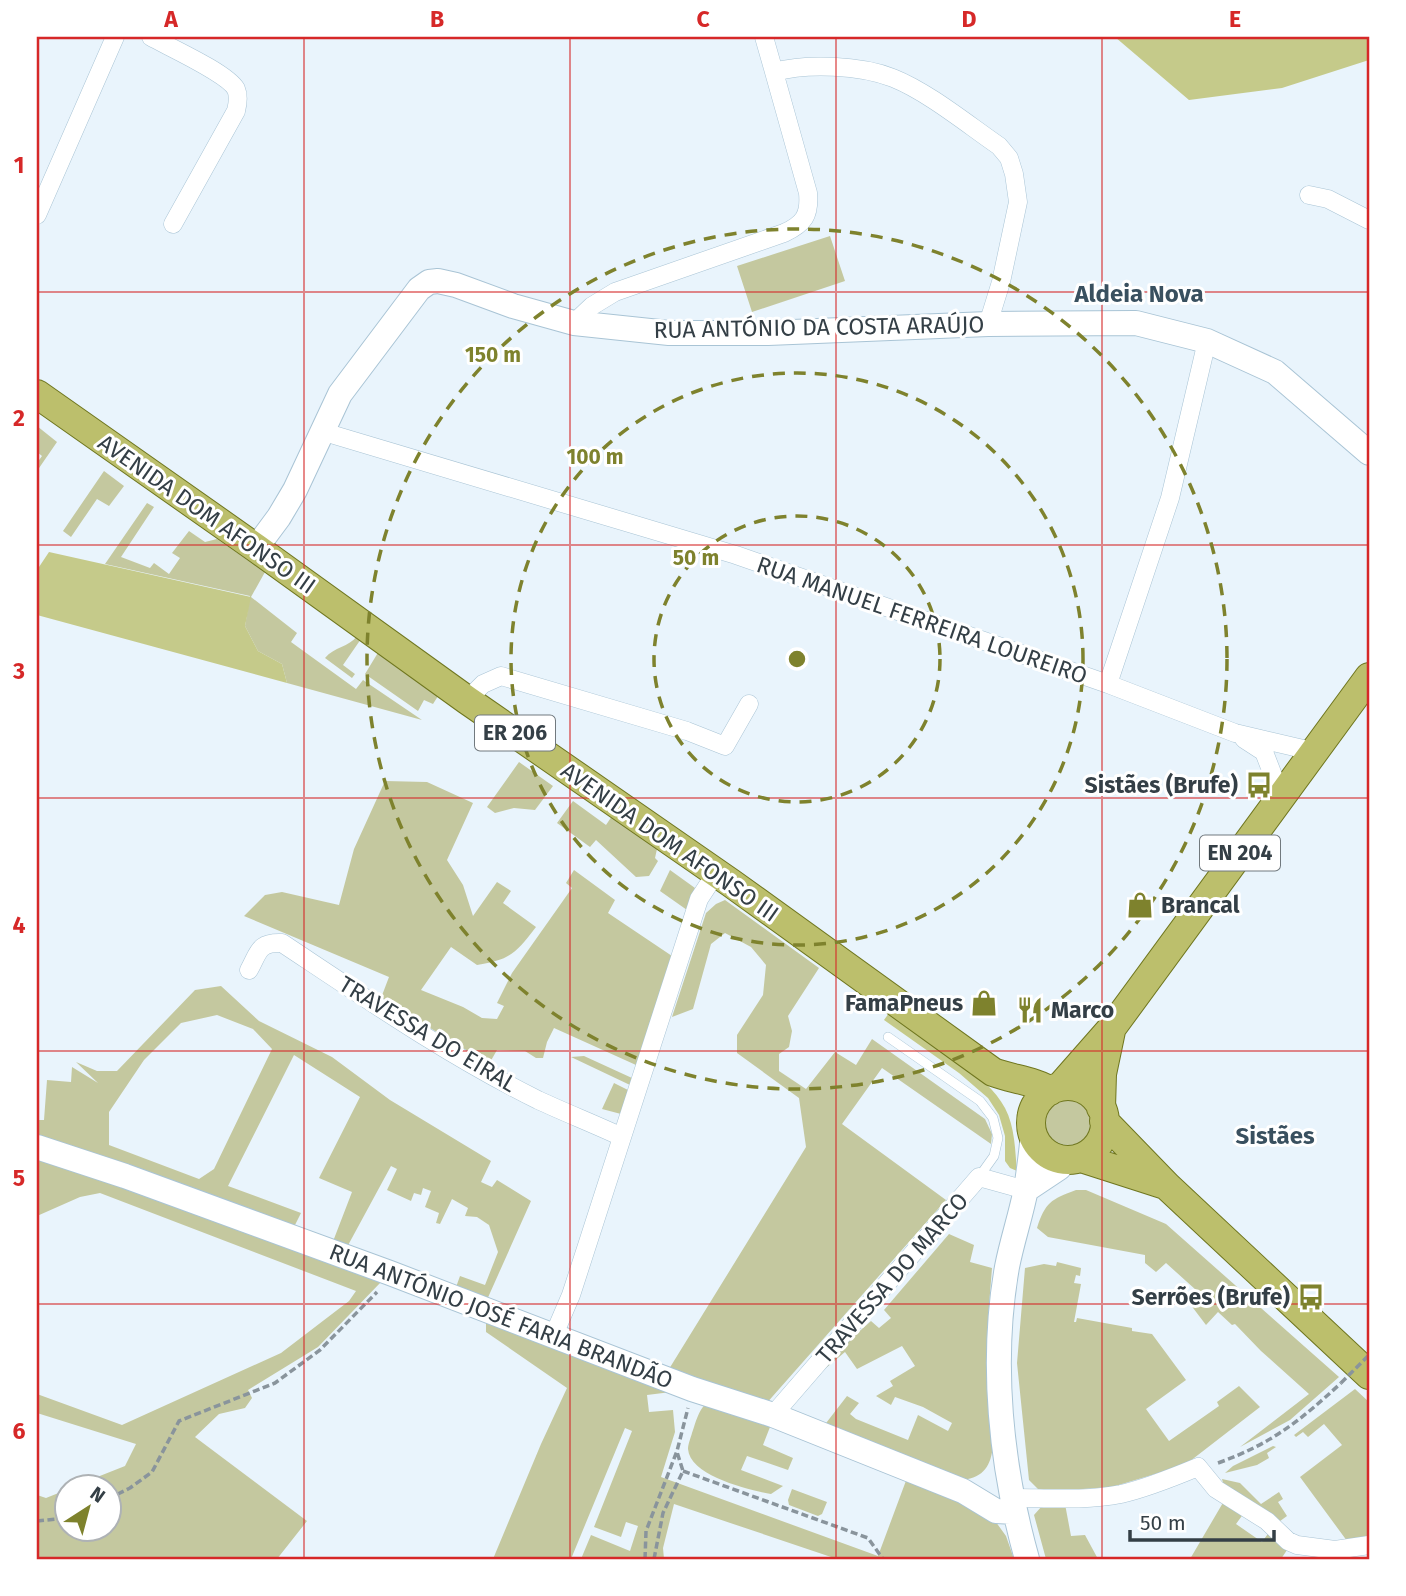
<svg xmlns="http://www.w3.org/2000/svg" width="1406" height="1596" font-family="'Fira Sans',sans-serif">
	<style>
		.green { fill: #c4c89f; fill-rule: evenodd }
		.forest { fill: #c5ca8a }
		.lines { fill: none; stroke-linecap: round; stroke-linejoin: round }
		.lane-casing { stroke: #a9c4d5; stroke-width: 10 }
		.street-casing { stroke: #a9c4d5; stroke-width: 19 }
		.secondary-casing { stroke: #a9c4d5; stroke-width: 26 }
		.primary-casing { stroke: #6f761f; stroke-width: 30 }
		.path { stroke: #89949c; stroke-width: 3.5; stroke-dasharray: 7 3.5; stroke-linecap: butt }
		.lane { stroke: #fff; stroke-width: 9 }
		.street { stroke: #fff; stroke-width: 18 }
		.secondary { stroke: #fff; stroke-width: 24 }
		.primary { stroke: #bcbf6c; stroke-width: 28 }
		.path-bridge { stroke: #89949c; stroke-width: 3.5; stroke-dasharray: 7 3.5; stroke-linecap: butt }
		.grid { fill: none; stroke: #d62828; stroke-width: 2; stroke-opacity: 0.55 }
		.ring { fill: none; stroke: #7e822d; stroke-width: 3.5; stroke-dasharray: 12 9 }
		.labels { text-anchor: middle; stroke-width: 6; stroke-linejoin: round; paint-order: stroke }
		.shield { fill: #fff; stroke: #71797e; stroke-width: 2 }
		.shield-label { font-size: 21px; font-weight: bold; fill: #343f46 }
		.street-label { font-size: 23px; fill: #343f46; stroke: #fff }
		.poi-label { font-size: 23px; font-weight: bold; fill: #343f46; stroke: #fff; text-anchor: end }
		.neighbourhood-label { font-size: 24px; font-weight: bold; fill: #39505f; stroke: #fff }
		.centre { fill: #7e822d; stroke: #fff; stroke-width: 3.5 }
		.ring-label { font-size: 21px; text-anchor: middle; font-weight: bold; fill: #7e822d; stroke: #fff; stroke-width: 6; stroke-linejoin: round; paint-order: stroke }
		.neatline { fill: none; stroke: #d62828; stroke-width: 2.5 }
		.grid-label { font-size: 23px; text-anchor: middle; font-weight: bold; fill: #d62828 }
	</style>
	<rect width="100%" height="100%" fill="#e9f4fc"/>
	<path class="green" d="M 830,236 L 845,281 L 752,312 L 737,266 Z
		M 37,426 L 57,442 L 37,471 L 37,463 L 42,456 L 37,452 Z
		M 104,471 L 124,486 L 109,506 L 97,499 L 71,537 L 63,531 Z
		M 147,503 L 154,507 L 121,557 L 150,568 L 154,563 L 169,574 L 180,558 L 172,553 L 189,531 L 205,542 L 217,539 L 265,572 L 251,597 L 297,633 L 291,642 L 356,689 L 363,680 L 422,720 L 287,683 L 282,664 L 258,651 L 245,626 L 250,596 L 105,564 Z
		M 357,636 L 361,639 L 343,665 L 355,674 L 352,678 L 325,658 C 334,647 349,647 357,636 Z
		M 379,651 L 440,693 L 433,704 L 424,700 L 418,711 L 365,674 Z
		M 519,762 L 553,786 L 535,810 L 514,808 L 495,813 L 487,807 Z
		M 385,781 L 427,782 L 473,803 L 447,860 L 463,885 L 473,916 L 497,882 L 511,891 L 503,903 L 536,927 C 516,953 510,960 477,965 L 451,947 L 421,990 L 463,1007 L 482,1018 L 497,1019 L 504,1006 L 497,1003 L 512,973 L 572,888 L 566,883 L 574,870 L 615,900 L 608,913 L 672,956 L 636,1065 L 554,1028 L 547,1042 L 543,1058 L 536,1058 L 525,1051 L 497,1050 L 489,1064 L 381,998 L 389,977 L 244,916 L 265,895 L 282,892 L 339,905 L 354,849 Z
		M 573,801 L 606,825 L 612,816 L 657,849 L 655,858 L 658,861 L 649,876 L 636,877 L 596,840 L 590,847 L 557,823 Z
		M 670,870 L 695,888 L 687,910 L 660,891 Z
		M 725,900 L 819,968 L 788,1016 L 792,1031 L 789,1047 L 779,1054 L 779,1071 L 806,1089 L 835,1052 L 856,1065 L 872,1039 L 985,1119 L 992,1134 L 991,1144 L 882,1068 L 842,1124 L 946,1200 L 765,1405 L 669,1369 L 806,1147 L 799,1098 L 737,1053 L 737,1035 L 763,995 L 766,965 L 751,947 L 725,933 L 711,944 L 693,1009 L 672,1017 L 706,913 L 716,904 Z
		M 221,986 L 259,1021 L 332,1057 L 390,1100 L 491,1161 L 481,1182 L 492,1187 L 497,1180 L 531,1201 L 486,1302 L 455,1290 L 460,1276 L 485,1285 L 498,1252 L 489,1225 L 477,1217 L 465,1216 L 468,1208 L 452,1199 L 440,1224 L 436,1223 L 439,1213 L 425,1207 L 431,1191 L 423,1188 L 421,1195 L 414,1193 L 411,1201 L 387,1190 L 397,1169 L 391,1166 L 346,1249 L 332,1244 L 352,1192 L 319,1178 L 360,1097 L 294,1055 L 228,1186 L 301,1213 L 293,1229 L 37,1139 L 37,1120 L 44,1120 L 47,1080 L 71,1082 L 72,1067 L 98,1083 L 76,1062 L 97,1071 L 117,1071 L 195,990 ZM 217,1015 L 253,1029 L 272,1049 L 214,1169 L 199,1179 L 109,1145 L 109,1112 L 144,1060 L 181,1023 Z
		M 584,1056 L 632,1078 L 630,1085 L 571,1057 Z
		M 614,1083 L 628,1090 L 621,1114 L 602,1109 Z
		M1044 1120a25 25 0 1 1 50 0a25 25 0 1 1-50 0Z
		M 37,1156 L 382,1281 L 318,1347 L 248,1390 L 252,1398 L 245,1408 L 219,1414 L 195,1437 L 307,1521 L 277,1559 L 37,1559 L 37,1495 L 46,1498 L 66,1490 L 66,1530 L 108,1530 L 108,1488 L 72,1487 L 125,1466 L 136,1444 L 37,1413 L 37,1394 L 122,1425 L 281,1353 L 349,1301 L 356,1291 L 100,1193 L 80,1197 L 37,1216 Z
		M 1076,1190 L 1086,1190 L 1166,1224 L 1339,1377 L 1290,1420 L 1240,1447 L 1309,1394 L 1261,1351 L 1235,1324 L 1232,1325 L 1218,1312 L 1206,1325 L 1187,1300 L 1196,1290 L 1166,1263 L 1156,1272 L 1145,1263 L 1145,1255 L 1048,1237 L 1037,1228 C 1045,1203 1051,1199 1076,1190 Z
		M 949,1234 L 974,1245 L 970,1262 L 992,1268 L 988,1319 L 993,1445 C 991,1466 984,1477 963,1480 L 823,1427 L 847,1396 L 859,1403 L 850,1414 L 856,1419 L 908,1440 L 918,1415 L 948,1431 L 952,1423 L 923,1407 L 895,1397 L 891,1405 L 876,1396 L 893,1386 L 890,1381 L 915,1366 L 902,1346 L 857,1369 L 845,1352 L 820,1373 L 835,1353 L 871,1321 L 879,1328 L 891,1318 L 884,1310 Z
		M 1057,1262 L 1081,1268 L 1080,1276 L 1076,1275 L 1074,1283 L 1081,1284 L 1074,1322 L 1076,1322 L 1077,1318 L 1132,1328 L 1132,1331 L 1152,1334 L 1186,1380 L 1146,1409 L 1169,1441 L 1219,1406 L 1217,1402 L 1239,1386 L 1260,1407 L 1185,1465 L 1112,1487 L 1054,1491 L 1038,1489 L 1029,1480 L 1017,1363 L 1025,1268 L 1044,1264 L 1056,1266 Z
		M 486,1321 L 671,1392 L 647,1395 L 649,1412 L 673,1410 L 675,1432 L 661,1477 L 878,1556 L 907,1478 L 993,1518 L 1006,1536 L 1014,1559 L 837,1559 L 674,1504 L 663,1548 L 664,1559 L 581,1559 L 591,1535 L 630,1551 L 638,1526 L 626,1522 L 621,1537 L 594,1527 L 632,1431 L 625,1428 L 571,1559 L 493,1559 L 541,1444 L 567,1388 L 486,1332 Z
		M 1355,1389 L 1369,1402 L 1369,1539 L 1350,1545 L 1300,1477 L 1342,1445 L 1324,1424 L 1308,1437 L 1303,1432 L 1296,1437 L 1294,1435 Z
		M 706,1403 L 770,1427 L 763,1445 L 793,1458 L 788,1470 L 747,1456 L 741,1470 L 783,1486 L 771,1494 C 749,1490 690,1476 688,1449 C 688,1444 691,1437 692,1433 C 696,1421 698,1412 706,1403 Z
		M 1273,1446 L 1276,1447 L 1267,1453 L 1269,1458 L 1257,1465 L 1225,1473 L 1233,1466 Z
		M 1222,1479 L 1240,1483 L 1261,1504 L 1279,1492 L 1283,1499 L 1278,1502 L 1287,1516 L 1276,1524 L 1225,1490 Z
		M 792,1489 L 827,1502 L 822,1514 L 818,1516 L 789,1505 L 788,1500 Z
		M 1224,1501 L 1244,1513 L 1236,1524 L 1262,1542 L 1270,1531 L 1287,1550 L 1281,1559 L 1190,1559 Z
		M 1065,1504 L 1071,1536 L 1085,1535 L 1098,1559 L 1046,1559 L 1034,1515 L 1042,1506 Z"/>
	<path class="forest" d="M 1115,37 L 1369,37 L 1369,60 L 1282,88 L 1189,100 Z
		M 49,552 L 251,597 L 245,626 L 258,651 L 282,664 L 287,683 L 37,615 L 37,570 Z
		M 889,1013 C 922,1036 987,1073 1005,1108 C 1015,1127 1015,1150 1017,1171 L 1010,1168 L 1005,1161 L 1005,1136 L 999,1115 L 988,1098 L 959,1073 L 884,1020 Z"/>
	<g class="lines">
		<g class="lane-casing">
			<path id="lane" d="M 888,1037 L 980,1101 L 993,1118 L 998,1138 L 994,1156 L 979,1177"/>
		</g>
		<g class="street-casing">
			<path id="street" d="M 151,37 C 169,47 227,73 236,89 C 239,96 238,103 236,111 L 173,224
				M 764,37 L 774,72
				M 1309,195 L 1328,199 L 1369,220
				M 37,215 L 115,37
				M 574,323 L 592,306 L 615,292 L 784,233 C 804,224 810,215 808,193 L 774,72 C 807,63 860,65 893,78 C 928,92 967,124 999,146 L 1009,158 L 1014,174 L 1018,202 L 1001,282 L 988,324
				M 324,432 L 736,555 L 1108,684 L 1235,733 L 1316,752
				M 1108,684 L 1170,498 L 1207,341
				M 467,700 L 483,684 L 501,676 L 687,731 L 725,746 L 749,704
				M 1244,739 L 1264,752 L 1281,796
				M 249,970 C 259,952 258,942 282,943 C 365,998 449,1056 538,1100 C 566,1113 594,1124 622,1137
				M 553,1337 L 571,1295 L 699,899 L 716,873
				M 773,1415 L 979,1177 L 1026,1190
				M 1012,1498 C 1047,1498 1086,1501 1121,1494 C 1147,1488 1174,1477 1198,1467 L 1216,1489 L 1267,1521 L 1288,1541 L 1297,1545 L 1335,1550 L 1369,1545"/>
		</g>
		<g class="secondary-casing">
			<path id="secondary" d="M 256,548 L 279,517 L 295,490 L 340,394 L 419,289 L 429,282 L 438,281 L 456,285 L 513,306 L 574,323 L 669,333 L 768,333 L 988,324 L 1136,323 L 1207,341 L 1275,372 L 1369,453
				M 37,1147 L 125,1176 L 390,1273 L 692,1389 L 773,1415 L 963,1491 L 996,1511 L 1015,1512
				M 1026,1190 L 1059,1168 L 1066,1160
				M 1027,1559 C 1001,1466 990,1363 1007,1267 C 1012,1241 1021,1215 1026,1189 C 1029,1171 1031,1153 1033,1135"/>
		</g>
		<g class="primary-casing">
			<path id="primary" d="M 37,394 L 256,548 L 467,700 L 731,883 L 993,1072 C 1011,1079 1036,1081 1050,1091
				M1031 1123a37 37 0 1 1 74 0a37 37 0 1 1-74 0Z
				M 1060,1087 L 1111,1029 L 1369,677
				M 1101,1108 L 1102,1074 L 1111,1031
				M 1104,1121 L 1167,1186 L 1369,1375
				M 1081,1158 L 1165,1185"/>
		</g>
		<path class="path" d="M 1218,1463 C 1271,1444 1300,1421 1341,1383
			M 683,1471 L 868,1538 L 883,1559
			M 108,1499 L 130,1488 L 152,1472 L 179,1421 L 275,1383 L 320,1350 L 377,1292
			M 37,1521 L 66,1518
			M 645,1559 L 646,1531 L 677,1451 L 688,1408
			M 654,1559 L 663,1513 L 683,1471 L 677,1452"/>
		<use href="#lane" class="lane"/>
		<use href="#street" class="street"/>
		<use href="#secondary" class="secondary"/>
		<use href="#primary" class="primary"/>
		<path class="path-bridge" d="M 1341,1383 L 1369,1355"/>
	</g>
	<path class="grid" d="M 304,37 L 304,1559M 570,37 L 570,1559M 836,37 L 836,1559M 1102,37 L 1102,1559M 37,292 L 1369,292M 37,545 L 1369,545M 37,798 L 1369,798M 37,1051 L 1369,1051M 37,1304 L 1369,1304"/>
	<g class="ring">
		<circle cx="797" cy="659" r="143"/>
		<circle cx="797" cy="659" r="286"/>
		<circle cx="797" cy="659" r="430"/>
	</g>
	<defs>
		<g id="bus-bare" transform="scale(2.1)"><path d="M-5-6H5V4H4V6H2V4H-2V6H-4V4H-5ZM-3.5-4V0h7V-4ZM-3.5 1.2v1.5H-2V1.2ZM2 1.2v1.5H3.5V1.2Z" fill="#7e822d" stroke="#fff" stroke-width="2.5" paint-order="stroke"/></g>
		<g id="shop-bare" transform="scale(2.1)"><path d="M-5-2.5h2.3a2.7 3.5 0 0 1 5.4 0H5L5.5 6h-11ZM-1.5-2.5h3a1.5 2.3 0 0 0-3 0Z" fill="#7e822d" stroke="#fff" stroke-width="2.5" paint-order="stroke"/></g>
		<g id="restaurant-bare" transform="scale(2.1)"><path d="M-5-6h1v4h1v-4h1v4h1v-4h1v5L-1.5 .5V6h-2V.5L-5-1ZM5-6V6H3V1.5H1.5Q1.5-4 5-6Z" fill="#7e822d" stroke="#fff" stroke-width="2.5" paint-order="stroke"/></g>
	</defs>
	<g fill-rule="evenodd">
		<use href="#bus-bare" x="1259" y="785"/>
		<use href="#shop-bare" x="1140" y="905"/>
		<use href="#shop-bare" x="984" y="1003"/>
		<use href="#restaurant-bare" x="1030" y="1010"/>
		<use href="#bus-bare" x="1311" y="1297"/>
	</g>
	<g class="labels">
		<g class="shield">
			<rect x="475" y="715.5" width="80" height="35" rx="5"/>
			<rect x="1200" y="835.5" width="80" height="35" rx="5"/>
		</g>
		<g class="shield-label">
			<text x="515" y="740">ER 206</text>
			<text x="1240" y="860">EN 204</text>
		</g>
		<g class="street-label">
			<text transform="translate(819 327) rotate(-1)" y="8">RUA ANTÓNIO DA COSTA ARAÚJO</text>
			<text transform="translate(207 514) rotate(35)" y="8">AVENIDA DOM AFONSO III</text>
			<text transform="translate(922 620) rotate(19)" y="8">RUA MANUEL FERREIRA LOUREIRO</text>
			<text transform="translate(670 842) rotate(35)" y="8">AVENIDA DOM AFONSO III</text>
			<text transform="translate(428 1034) rotate(31)" y="8">TRAVESSA DO EIRAL</text>
			<text transform="translate(892 1278) rotate(-49)" y="8">TRAVESSA DO MARCO</text>
			<text transform="translate(501 1316) rotate(21)" y="8">RUA ANTÓNIO JOSÉ FARIA BRANDÃO</text>
		</g>
		<g class="poi-label">
			<text x="1238" y="793">Sistães (Brufe)</text>
			<text x="1161" y="913" text-anchor="start">Brancal</text>
			<text x="963" y="1011">FamaPneus</text>
			<text x="1051" y="1018" text-anchor="start">Marco</text>
			<text x="1290" y="1305">Serrões (Brufe)</text>
		</g>
		<g class="neighbourhood-label">
			<text x="1139" y="302">Aldeia Nova</text>
			<text x="1275" y="1144">Sistães</text>
		</g>
	</g>
	<circle cx="797" cy="659" r="10" class="centre"/>
	<g class="ring-label">
		<text x="493" y="362">150 m</text>
		<text x="595" y="464">100 m</text>
		<text x="696" y="565">50 m</text>
	</g>
	<rect width="1406" height="1596" fill="none" stroke="#ffffff" stroke-width="77"/>
	<g transform="translate(88 1508) rotate(36)"><circle r="33" fill="#ffffff" stroke="#aeb2b5" stroke-width="2"/>
	<path d="M0-5L12 26L0 18L-12 26Z" fill="#7e822d"/>
	<text y="-10" font-size="19" font-weight="bold" text-anchor="middle" fill="#343f46">N</text>
	</g>
	<path d="M1130 1530v10h144v-10" fill="none" stroke="#343f46" stroke-width="3.5"/>
	<text x="1140" y="1530" font-size="21" fill="#343f46" stroke="#ffffff" stroke-width="5" paint-order="stroke">50 m</text>
	<rect x="38" y="38" width="1330" height="1520" class="neatline"/>
	<g class="grid-label">
		<text x="171" y="27">A</text>
		<text x="437" y="27">B</text>
		<text x="703" y="27">C</text>
		<text x="969" y="27">D</text>
		<text x="1235" y="27">E</text>
		<text x="19" y="173">1</text>
		<text x="19" y="426">2</text>
		<text x="19" y="679">3</text>
		<text x="19" y="933">4</text>
		<text x="19" y="1186">5</text>
		<text x="19" y="1439">6</text>
	</g>
</svg>
